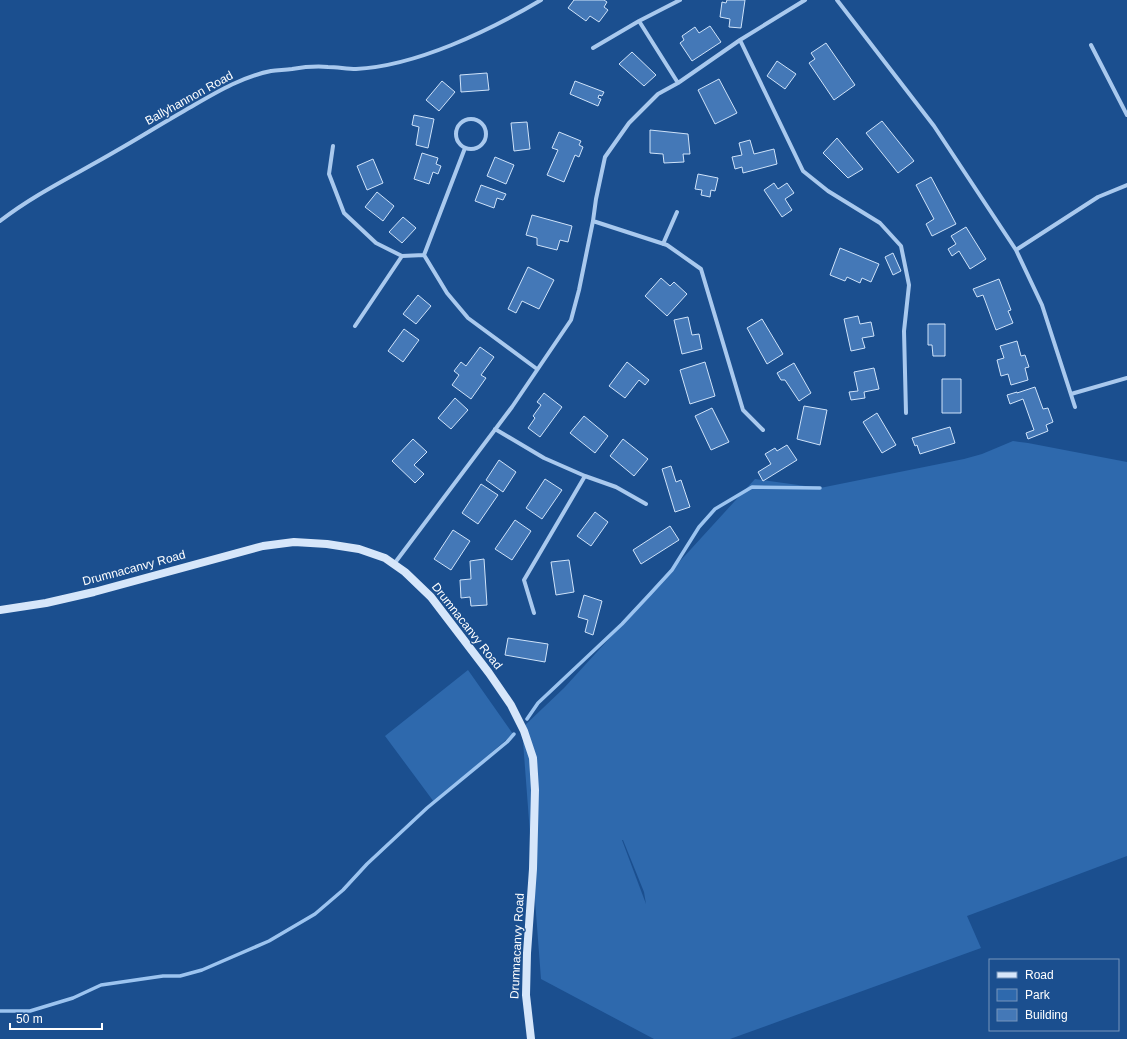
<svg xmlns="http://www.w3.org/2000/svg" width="1127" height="1039" font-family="Helvetica,sans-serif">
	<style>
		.green { fill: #2e69ad; fill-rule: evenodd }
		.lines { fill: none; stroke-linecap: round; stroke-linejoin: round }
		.stream { stroke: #9cc4f0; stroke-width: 3.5 }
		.building { fill: #4478b7; stroke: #cfe3fa }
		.minor { stroke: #a9c9ee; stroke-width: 4 }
		.secondary { stroke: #d6e6fa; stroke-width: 8 }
		.labels { text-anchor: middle; stroke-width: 3; stroke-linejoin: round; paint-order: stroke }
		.street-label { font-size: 12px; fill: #fff; stroke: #1b4f8f }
	</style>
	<rect width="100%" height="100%" fill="#1b4f8f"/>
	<path class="green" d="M 1013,441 L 1028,443 L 1127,462 L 1127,856 L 967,916 L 981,948 L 730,1039 L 654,1039 L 541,979 L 522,728 L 564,688 L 755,479 L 820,488 L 964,459 L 982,454 ZM 622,840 L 623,840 L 644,892 L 646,904 Z
		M 468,670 L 513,734 L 434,802 L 385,736 Z"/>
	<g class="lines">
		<path class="stream" d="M 527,719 L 538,703 L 622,624 L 650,594 L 672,570 L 699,527 L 715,509 L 752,487 L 820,488
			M 0,1011 L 30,1011 L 73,998 L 101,985 L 163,976 L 180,976 L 202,970 L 269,941 L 315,914 L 343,890 L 367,864 L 427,808 L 507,742 L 514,734"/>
	</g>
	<path class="building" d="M 574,0 L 604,0 L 607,2 L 604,7 L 608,10 L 599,22 L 590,16 L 586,21 L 568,8 Z
		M 727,0 L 745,0 L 741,28 L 729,27 L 730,19 L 720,17 L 722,2 L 726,3 Z
		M 710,26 L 721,42 L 692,61 L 680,43 L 684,40 L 682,36 L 695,27 L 699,33 Z
		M 826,43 L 855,85 L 834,100 L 809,63 L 815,59 L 811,53 Z
		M 632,52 L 656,75 L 644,86 L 619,64 Z
		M 777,61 L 796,74 L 785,89 L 767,76 Z
		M 487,73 L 489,90 L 461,92 L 460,75 Z
		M 719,79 L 737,113 L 715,124 L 698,90 Z
		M 442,81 L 455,92 L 439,111 L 426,100 Z
		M 575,81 L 604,92 L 602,96 L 599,95 L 598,98 L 601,99 L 598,106 L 570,94 Z
		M 414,115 L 434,119 L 428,148 L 416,145 L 419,127 L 412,125 Z
		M 882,121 L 914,161 L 898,173 L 866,133 Z
		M 527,122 L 530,149 L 514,151 L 511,123 Z
		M 650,130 L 688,134 L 690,154 L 683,154 L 684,162 L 664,163 L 663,154 L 650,153 Z
		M 559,132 L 581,141 L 579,145 L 583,147 L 579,157 L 575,155 L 564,182 L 547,175 L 558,150 L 552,148 Z
		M 837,138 L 863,169 L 848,178 L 823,153 Z
		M 750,140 L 754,154 L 774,149 L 777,164 L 743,173 L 742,167 L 735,169 L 732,157 L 742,155 L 739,143 Z
		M 422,153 L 438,158 L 436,164 L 441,166 L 438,174 L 433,172 L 429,184 L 414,179 Z
		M 495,157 L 514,165 L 506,184 L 487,176 Z
		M 373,159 L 383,183 L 367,190 L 357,166 Z
		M 698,174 L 718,178 L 715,191 L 711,190 L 710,197 L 701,195 L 702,190 L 695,189 Z
		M 931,177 L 956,224 L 932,236 L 926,224 L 934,219 L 916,185 Z
		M 774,183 L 778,189 L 787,183 L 794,193 L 785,199 L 792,210 L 782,217 L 764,190 Z
		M 481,185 L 506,194 L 503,200 L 497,198 L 494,208 L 475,201 Z
		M 377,192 L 394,206 L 383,221 L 365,207 Z
		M 532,215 L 572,226 L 568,242 L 560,240 L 557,250 L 537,245 L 537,238 L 526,235 Z
		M 403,217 L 416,228 L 402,243 L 389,232 Z
		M 966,227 L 986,259 L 970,269 L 959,251 L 952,256 L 948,249 L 956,244 L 951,236 Z
		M 840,248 L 879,264 L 871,282 L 862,278 L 860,283 L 847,277 L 845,281 L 830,275 Z
		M 893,253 L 901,271 L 893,275 L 885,257 Z
		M 528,267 L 554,280 L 539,309 L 522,301 L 516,313 L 508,309 Z
		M 661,278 L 670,286 L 674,282 L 687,294 L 667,316 L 645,296 Z
		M 999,279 L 1011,310 L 1008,311 L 1013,323 L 996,330 L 983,295 L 977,297 L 973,289 Z
		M 418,295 L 431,306 L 416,324 L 403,314 Z
		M 858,316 L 860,324 L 871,322 L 874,336 L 862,338 L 865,348 L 851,351 L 844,319 Z
		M 688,317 L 692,335 L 699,334 L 702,349 L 682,354 L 674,320 Z
		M 762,319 L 783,354 L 767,364 L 747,328 Z
		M 928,324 L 945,324 L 945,356 L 933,356 L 932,345 L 928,345 Z
		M 404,329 L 419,340 L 403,362 L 388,351 Z
		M 1017,341 L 1021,356 L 1025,355 L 1029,367 L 1025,368 L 1028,380 L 1011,385 L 1008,374 L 1001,376 L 997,360 L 1004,358 L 1000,346 Z
		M 480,347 L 494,357 L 481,375 L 486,378 L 471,399 L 452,385 L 459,375 L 454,371 L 461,362 L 466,366 Z
		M 627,362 L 649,380 L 645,385 L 639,380 L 625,398 L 609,386 Z
		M 705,362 L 715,396 L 690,404 L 680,370 Z
		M 794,363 L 811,393 L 799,401 L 785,380 L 781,380 L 777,373 Z
		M 874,368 L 879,389 L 864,392 L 865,398 L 851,400 L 849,392 L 858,391 L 854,372 Z
		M 942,379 L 961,379 L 961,413 L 942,413 Z
		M 1035,387 L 1043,409 L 1048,408 L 1053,422 L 1046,425 L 1048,431 L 1028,439 L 1026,433 L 1034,430 L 1023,399 L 1010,404 L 1007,395 L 1017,392 L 1017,393 Z
		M 544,393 L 562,407 L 540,437 L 528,428 L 535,418 L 533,416 L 541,405 L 537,402 Z
		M 455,398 L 468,410 L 451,429 L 438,418 Z
		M 804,406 L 827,410 L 820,445 L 797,439 Z
		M 712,408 L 729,442 L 711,450 L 695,416 Z
		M 877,413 L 896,445 L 882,453 L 863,422 Z
		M 584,416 L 608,436 L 595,453 L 570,433 Z
		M 950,427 L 955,443 L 920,454 L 917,445 L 915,446 L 912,438 Z
		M 413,439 L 427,452 L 414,465 L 424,474 L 415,483 L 392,461 Z
		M 623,439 L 648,459 L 634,476 L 610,456 Z
		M 787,445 L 797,460 L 763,481 L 758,472 L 771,464 L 765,454 L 775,448 L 777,451 Z
		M 499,460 L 516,472 L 503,492 L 486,480 Z
		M 671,466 L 676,482 L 681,480 L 690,507 L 675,512 L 662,469 Z
		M 545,479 L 562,490 L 542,519 L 526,508 Z
		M 481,484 L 498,495 L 478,524 L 462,513 Z
		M 595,512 L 608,522 L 591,546 L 577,536 Z
		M 515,520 L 531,531 L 512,560 L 495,549 Z
		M 670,526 L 679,540 L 641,564 L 633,550 Z
		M 453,530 L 470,541 L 451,570 L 434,559 Z
		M 484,559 L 487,605 L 471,606 L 470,597 L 461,598 L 460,580 L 471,579 L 470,561 Z
		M 569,560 L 574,592 L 556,595 L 551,562 Z
		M 584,595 L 602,601 L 593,635 L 585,632 L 588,620 L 578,617 Z
		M 508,638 L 548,644 L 545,662 L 505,655 Z"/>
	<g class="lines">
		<path class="minor" d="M 837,0 L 934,126 L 1016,250 L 1042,305 L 1075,407
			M 639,21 L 678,83
			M 740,40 L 803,171 L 828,191 L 880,223 L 901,246 L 909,285 L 904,331 L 906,413
			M 1091,45 L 1127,115
			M 593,48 L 639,21 L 680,0
			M456 134a15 15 0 1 1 30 0a15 15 0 1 1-30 0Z
			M 333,146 L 329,174 L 344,213 L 376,243 L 402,256 L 424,255 L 447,293 L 468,318 L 537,369
			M 0,221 C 36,193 77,174 116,151 C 139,138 161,124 184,111 C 212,95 240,77 271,71 C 278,70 285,70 292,69 C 304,67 316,66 328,67 C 337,67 347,69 356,69 C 416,66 489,31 541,0
			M 593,221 L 667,245 L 701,269 L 743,410 L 763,430
			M 663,244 L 677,212
			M 1016,250 L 1098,197 L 1127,185
			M 424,255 L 465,148
			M 355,326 L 402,256
			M 1071,394 L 1127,378
			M 495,429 L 544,458 L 585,476 L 616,487 L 646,504
			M 394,564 L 512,407 L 571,320 L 579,290 L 593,221 L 596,199 L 605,157 L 629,123 L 658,94 L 678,83 L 740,40 L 805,0
			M 534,613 L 524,580 L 585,476"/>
		<path class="secondary" d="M 0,610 L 46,603 L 94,592 L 263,546 L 294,542 L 327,544 L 359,549 L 385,558 L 405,572 L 431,597 L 489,673 L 511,705 L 524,731 L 533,758 L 535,790 L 533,869 L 527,953 L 526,995 L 531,1039"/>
	</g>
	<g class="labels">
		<g class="street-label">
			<text transform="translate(189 98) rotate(-29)" y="4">Ballyhannon Road</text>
			<text transform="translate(134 568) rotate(-15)" y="4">Drumnacanvy Road</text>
			<text transform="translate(467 626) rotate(52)" y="4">Drumnacanvy Road</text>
			<text transform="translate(517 946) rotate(-87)" y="4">Drumnacanvy Road</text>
		</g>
	</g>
	<rect x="989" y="959" width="130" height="72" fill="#1b4f8f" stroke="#7695bc"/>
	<rect x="997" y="972" width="20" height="6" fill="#d6e6fa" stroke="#7695bc"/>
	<text x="1025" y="979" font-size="12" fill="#ffffff">Road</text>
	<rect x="997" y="989" width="20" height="12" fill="#2e69ad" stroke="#7695bc"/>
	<text x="1025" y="999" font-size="12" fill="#ffffff">Park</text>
	<rect x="997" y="1009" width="20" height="12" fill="#4478b7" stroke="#7695bc"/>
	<text x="1025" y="1019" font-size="12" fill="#ffffff">Building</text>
	<path d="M10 1023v6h92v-6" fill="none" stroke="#ffffff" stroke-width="2"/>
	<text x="16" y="1023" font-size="12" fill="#ffffff" stroke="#1b4f8f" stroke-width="3" paint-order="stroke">50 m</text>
</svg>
